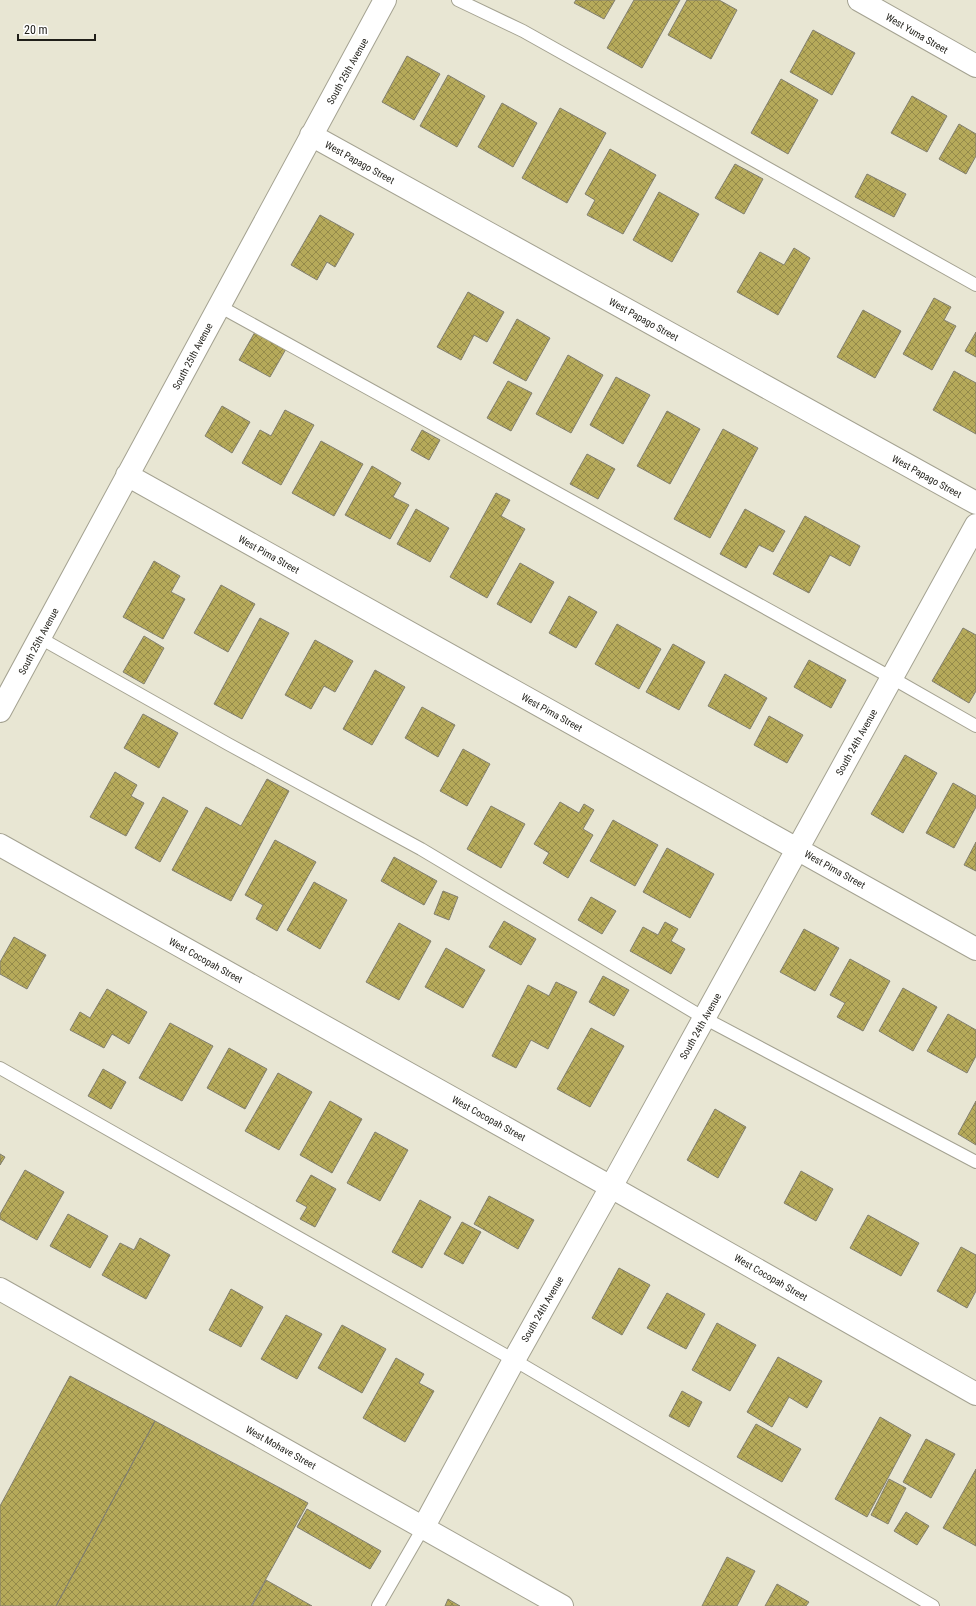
<svg xmlns="http://www.w3.org/2000/svg" width="976" height="1606" font-family="'Roboto Condensed',sans-serif">
	<style>
		.building { fill: url(#building-cross-hatch); stroke: #827f6f }
		.lines { fill: none; stroke-linecap: round; stroke-linejoin: round }
		.service-casing { stroke: #a4a291; stroke-width: 14 }
		.minor-casing { stroke: #a4a291; stroke-width: 24 }
		.service { stroke: #fff; stroke-width: 12 }
		.minor { stroke: #fff; stroke-width: 22 }
		.labels { text-anchor: middle; stroke-width: 3; stroke-linejoin: round; paint-order: stroke }
		.street-label { font-size: 10px; fill: #201f19; stroke: #fff }
	</style>
	<defs>
		<pattern id="building-cross-hatch" width="8" height="8" patternUnits="userSpaceOnUse"><rect width="8" height="8" fill="#b6aa5a"/><path d="M0 0l8 8M0 8l8-8" fill="none" stroke="#948a4a"/></pattern>
	</defs>
	<rect width="100%" height="100%" fill="#e8e6d3"/>
	<path class="building" d="M 576,0 L 615,0 L 604,19 L 574,3 Z
		M 634,0 L 680,0 L 642,68 L 607,48 Z
		M 687,0 L 719,0 L 737,10 L 711,59 L 668,35 Z
		M 813,30 L 855,53 L 832,95 L 790,72 Z
		M 407,56 L 440,74 L 414,120 L 382,102 Z
		M 448,75 L 485,96 L 457,147 L 420,126 Z
		M 781,79 L 818,100 L 788,154 L 751,133 Z
		M 912,96 L 947,116 L 927,152 L 891,133 Z
		M 502,103 L 537,123 L 513,167 L 478,147 Z
		M 560,108 L 606,133 L 567,203 L 522,178 Z
		M 959,124 L 976,134 L 976,156 L 966,174 L 939,159 Z
		M 610,149 L 656,175 L 623,234 L 587,215 L 595,200 L 585,194 Z
		M 735,164 L 763,179 L 744,214 L 715,198 Z
		M 867,174 L 906,194 L 894,217 L 855,197 Z
		M 659,192 L 699,214 L 672,262 L 633,240 Z
		M 320,215 L 354,234 L 335,267 L 327,262 L 317,280 L 291,265 Z
		M 794,248 L 810,258 L 778,315 L 737,292 L 760,252 L 784,265 Z
		M 468,292 L 504,312 L 487,342 L 474,335 L 461,360 L 437,347 Z
		M 934,298 L 951,307 L 944,320 L 956,326 L 932,370 L 903,354 Z
		M 863,310 L 901,331 L 875,378 L 837,357 Z
		M 517,319 L 550,338 L 526,381 L 493,363 Z
		M 255,332 L 286,349 L 270,377 L 239,360 Z
		M 976,332 L 976,357 L 965,351 Z
		M 568,355 L 603,375 L 571,433 L 536,414 Z
		M 954,371 L 976,383 L 976,434 L 933,410 Z
		M 616,377 L 650,395 L 623,444 L 590,425 Z
		M 508,381 L 532,393 L 511,431 L 487,418 Z
		M 222,406 L 250,422 L 232,453 L 205,436 Z
		M 285,410 L 314,425 L 281,485 L 242,463 L 260,430 L 271,436 Z
		M 667,411 L 700,429 L 670,484 L 637,466 Z
		M 723,429 L 758,448 L 710,538 L 674,519 Z
		M 422,430 L 440,440 L 429,460 L 411,450 Z
		M 321,441 L 363,464 L 334,516 L 292,493 Z
		M 587,454 L 615,469 L 598,499 L 570,484 Z
		M 372,466 L 401,483 L 393,497 L 409,505 L 390,539 L 345,515 Z
		M 496,493 L 510,500 L 501,516 L 525,529 L 487,598 L 450,577 Z
		M 416,509 L 449,528 L 430,562 L 397,544 Z
		M 745,509 L 785,531 L 773,552 L 759,545 L 746,568 L 720,554 Z
		M 805,516 L 860,546 L 850,566 L 830,555 L 809,593 L 773,574 Z
		M 154,561 L 180,576 L 171,592 L 185,599 L 163,639 L 123,617 Z
		M 520,563 L 554,582 L 531,623 L 497,604 Z
		M 221,585 L 255,604 L 228,652 L 194,633 Z
		M 569,596 L 597,612 L 576,648 L 549,633 Z
		M 260,618 L 289,633 L 242,719 L 214,704 Z
		M 617,624 L 661,649 L 639,689 L 595,664 Z
		M 963,628 L 976,635 L 976,691 L 969,703 L 932,681 Z
		M 144,636 L 164,648 L 144,684 L 123,672 Z
		M 315,640 L 353,661 L 335,692 L 324,686 L 311,709 L 285,695 Z
		M 673,644 L 705,662 L 679,710 L 646,692 Z
		M 809,660 L 846,680 L 831,708 L 794,687 Z
		M 375,670 L 405,687 L 372,745 L 343,729 Z
		M 725,674 L 767,698 L 750,729 L 708,706 Z
		M 422,707 L 455,725 L 438,757 L 405,738 Z
		M 143,714 L 178,733 L 159,768 L 124,748 Z
		M 769,716 L 803,735 L 787,763 L 754,745 Z
		M 463,749 L 490,764 L 467,806 L 440,791 Z
		M 905,755 L 937,773 L 903,833 L 871,814 Z
		M 115,772 L 137,785 L 131,796 L 144,803 L 126,836 L 90,817 Z
		M 267,779 L 289,791 L 231,901 L 172,870 L 206,807 L 241,826 Z
		M 953,783 L 976,796 L 976,807 L 954,848 L 926,833 Z
		M 163,797 L 188,811 L 160,862 L 135,848 Z
		M 560,802 L 579,813 L 584,804 L 594,810 L 583,829 L 593,835 L 568,878 L 543,863 L 549,853 L 534,844 Z
		M 491,806 L 525,824 L 501,868 L 467,849 Z
		M 613,820 L 658,845 L 635,886 L 590,861 Z
		M 275,840 L 316,862 L 277,931 L 256,919 L 263,905 L 245,895 Z
		M 976,842 L 976,871 L 964,865 Z
		M 667,848 L 714,874 L 690,918 L 643,892 Z
		M 394,857 L 437,881 L 424,905 L 381,881 Z
		M 314,882 L 347,900 L 320,949 L 287,930 Z
		M 443,891 L 458,897 L 449,920 L 434,914 Z
		M 591,897 L 616,911 L 602,934 L 578,920 Z
		M 504,921 L 536,939 L 521,965 L 489,947 Z
		M 665,922 L 678,929 L 671,941 L 685,949 L 671,974 L 630,951 L 643,927 L 658,935 Z
		M 399,923 L 431,941 L 399,1000 L 366,982 Z
		M 804,929 L 839,948 L 815,991 L 780,972 Z
		M 14,937 L 46,955 L 27,989 L 0,974 L 0,962 Z
		M 446,948 L 485,970 L 463,1008 L 425,987 Z
		M 850,959 L 890,981 L 863,1031 L 837,1017 L 845,1003 L 830,995 Z
		M 603,976 L 629,990 L 614,1016 L 589,1002 Z
		M 556,982 L 577,992 L 548,1049 L 531,1040 L 516,1068 L 492,1056 L 528,985 L 549,996 Z
		M 903,988 L 937,1007 L 913,1051 L 879,1031 Z
		M 107,989 L 147,1012 L 129,1044 L 112,1034 L 104,1048 L 70,1030 L 80,1012 L 90,1018 Z
		M 948,1014 L 976,1030 L 976,1056 L 967,1073 L 927,1051 Z
		M 170,1023 L 213,1046 L 182,1101 L 139,1078 Z
		M 591,1028 L 624,1046 L 590,1107 L 557,1089 Z
		M 229,1048 L 267,1069 L 245,1109 L 207,1088 Z
		M 103,1069 L 126,1082 L 111,1109 L 88,1096 Z
		M 278,1073 L 312,1092 L 279,1150 L 245,1131 Z
		M 330,1101 L 362,1119 L 332,1173 L 300,1155 Z
		M 976,1101 L 976,1145 L 958,1134 Z
		M 715,1109 L 746,1127 L 718,1178 L 687,1160 Z
		M 375,1132 L 408,1150 L 380,1201 L 347,1183 Z
		M 0,1154 L 5,1157 L 0,1165 Z
		M 25,1170 L 64,1192 L 37,1240 L 0,1219 L 0,1214 Z
		M 801,1171 L 833,1189 L 816,1221 L 784,1203 Z
		M 311,1175 L 336,1189 L 315,1227 L 300,1219 L 307,1207 L 296,1201 Z
		M 489,1196 L 534,1220 L 518,1249 L 474,1224 Z
		M 420,1200 L 451,1217 L 422,1268 L 392,1252 Z
		M 68,1214 L 108,1236 L 90,1268 L 50,1246 Z
		M 868,1215 L 919,1243 L 901,1276 L 850,1248 Z
		M 462,1222 L 481,1232 L 463,1264 L 444,1254 Z
		M 140,1238 L 170,1255 L 146,1299 L 102,1275 L 120,1243 L 134,1250 Z
		M 961,1247 L 976,1255 L 976,1291 L 967,1308 L 937,1291 Z
		M 619,1268 L 650,1285 L 622,1335 L 592,1318 Z
		M 231,1289 L 263,1307 L 241,1347 L 209,1330 Z
		M 667,1293 L 705,1314 L 686,1349 L 647,1328 Z
		M 286,1315 L 322,1334 L 297,1379 L 261,1359 Z
		M 717,1323 L 756,1345 L 730,1391 L 692,1370 Z
		M 342,1325 L 386,1349 L 362,1393 L 318,1368 Z
		M 778,1357 L 822,1381 L 807,1408 L 789,1397 L 772,1427 L 747,1412 Z
		M 396,1358 L 424,1374 L 419,1383 L 434,1391 L 405,1442 L 363,1418 Z
		M 70,1376 L 155,1421 L 56,1606 L 0,1606 L 0,1506 Z
		M 682,1391 L 702,1402 L 689,1427 L 669,1416 Z
		M 880,1417 L 911,1435 L 867,1517 L 835,1499 Z
		M 155,1421 L 308,1503 L 251,1606 L 56,1606 Z
		M 756,1424 L 801,1449 L 782,1482 L 737,1457 Z
		M 926,1439 L 955,1454 L 931,1498 L 903,1482 Z
		M 976,1469 L 976,1546 L 943,1528 Z
		M 889,1479 L 906,1488 L 888,1524 L 871,1515 Z
		M 307,1509 L 381,1551 L 370,1569 L 297,1527 Z
		M 906,1512 L 929,1526 L 917,1545 L 894,1531 Z
		M 727,1557 L 755,1571 L 737,1606 L 702,1606 Z
		M 266,1580 L 312,1606 L 252,1606 Z
		M 777,1584 L 809,1602 L 806,1606 L 765,1606 Z
		M 448,1599 L 460,1606 L 445,1606 Z"/>
	<g class="lines">
		<g class="service-casing">
			<path id="service" d="M 458,0 L 523,31 L 976,285
				M 219,306 L 892,678 L 976,726
				M 40,638 L 228,744 L 421,849 L 704,1018 L 976,1162
				M 0,1068 L 514,1360 L 933,1606
				M 378,1606 L 423,1528"/>
		</g>
		<g class="minor-casing">
			<path id="minor" d="M 859,0 L 976,66
				M 311,135 L 976,503
				M 127,475 L 976,949
				M 0,711 L 385,0
				M 0,845 L 611,1187 L 976,1394
				M 0,1289 L 562,1606
				M 423,1528 L 514,1360 L 611,1187 L 976,525"/>
		</g>
		<use href="#service" class="service"/>
		<use href="#minor" class="minor"/>
	</g>
	<g class="labels">
		<g class="street-label">
			<text transform="translate(917 33) rotate(30)" y="4">West Yuma Street</text>
			<text transform="translate(347 71) rotate(-61)" y="4">South 25th Avenue</text>
			<text transform="translate(360 162) rotate(29)" y="4">West Papago Street</text>
			<text transform="translate(644 319) rotate(29)" y="4">West Papago Street</text>
			<text transform="translate(192 356) rotate(-62)" y="4">South 25th Avenue</text>
			<text transform="translate(927 476) rotate(29)" y="4">West Papago Street</text>
			<text transform="translate(269 554) rotate(29)" y="4">West Pima Street</text>
			<text transform="translate(38 641) rotate(-62)" y="4">South 25th Avenue</text>
			<text transform="translate(552 712) rotate(29)" y="4">West Pima Street</text>
			<text transform="translate(856 742) rotate(-61)" y="4">South 24th Avenue</text>
			<text transform="translate(835 869) rotate(29)" y="4">West Pima Street</text>
			<text transform="translate(206 960) rotate(29)" y="4">West Cocopah Street</text>
			<text transform="translate(700 1026) rotate(-61)" y="4">South 24th Avenue</text>
			<text transform="translate(489 1118) rotate(29)" y="4">West Cocopah Street</text>
			<text transform="translate(771 1277) rotate(30)" y="4">West Cocopah Street</text>
			<text transform="translate(542 1309) rotate(-60)" y="4">South 24th Avenue</text>
			<text transform="translate(281 1447) rotate(29)" y="4">West Mohave Street</text>
		</g>
	</g>
	<path d="M18 34v6h77v-6" fill="none" stroke="#201f19" stroke-width="2"/>
	<text x="24" y="34" font-size="12" fill="#201f19" stroke="#ffffff" stroke-width="3" paint-order="stroke">20 m</text>
</svg>
